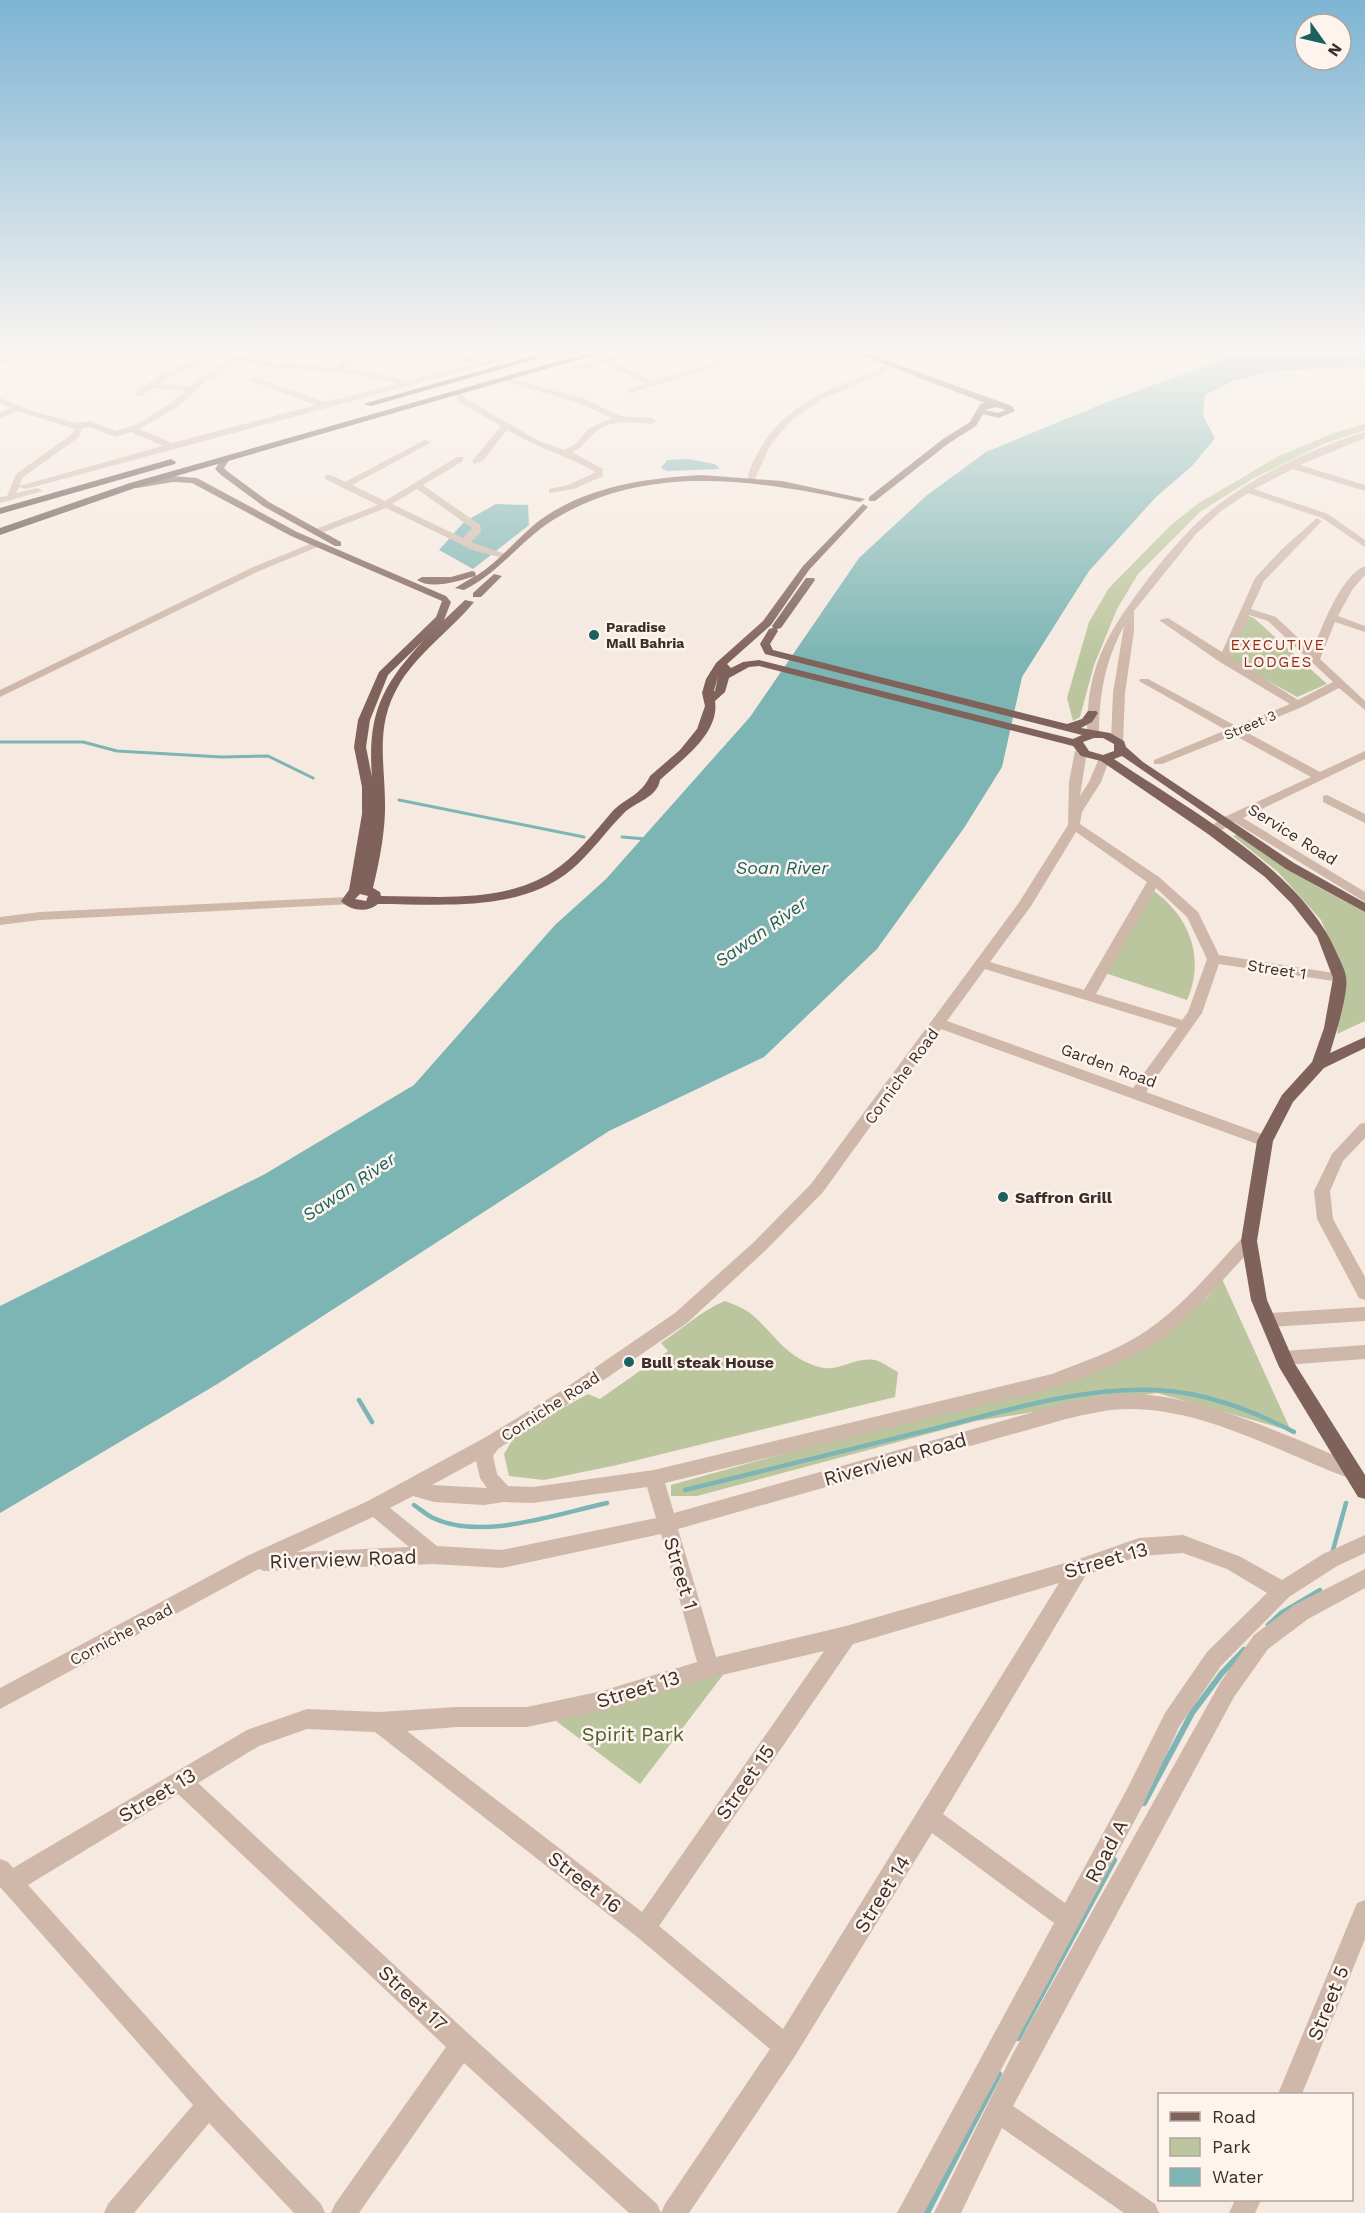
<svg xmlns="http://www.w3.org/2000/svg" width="1365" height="2213" font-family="'Work Sans',sans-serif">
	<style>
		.green { fill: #bcc69e }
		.water { fill: #7cb5b3 }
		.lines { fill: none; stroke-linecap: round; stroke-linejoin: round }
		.stream-far2 { stroke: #7cb5b3; stroke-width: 3 }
		.stream-far1 { stroke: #7cb5b3; stroke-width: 4.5 }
		.stream { stroke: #7cb5b3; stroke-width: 6 }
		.minor { fill: #cfb8aa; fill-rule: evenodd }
		.major { fill: #7f635a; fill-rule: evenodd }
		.highway { fill: #5d4740; fill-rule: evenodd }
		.poi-dot { fill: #1b6160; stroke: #fcf4ed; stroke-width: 2 }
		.labels { text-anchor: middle; stroke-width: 5; stroke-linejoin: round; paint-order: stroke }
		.far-poi-label { font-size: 14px; font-weight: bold; fill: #3c2e2a; stroke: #fcf4ed; text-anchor: start }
		.far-street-label { font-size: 14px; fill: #3c2e2a; stroke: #fcf4ed }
		.far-neighbourhood-label { font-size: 15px; letter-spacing: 1.5px; fill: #912f1c; stroke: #fcf4ed }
		.street-label { font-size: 16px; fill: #3c2e2a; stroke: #fcf4ed }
		.poi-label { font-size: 16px; font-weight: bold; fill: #3c2e2a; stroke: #fcf4ed; text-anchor: start }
		.water-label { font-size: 18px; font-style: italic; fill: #1b6160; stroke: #fcf4ed }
		.near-street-label { font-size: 20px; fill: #3c2e2a; stroke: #fcf4ed }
		.near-park-label { font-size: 20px; fill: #4e5c2b; stroke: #fcf4ed }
	</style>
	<rect width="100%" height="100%" fill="#f5e9e0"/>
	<path class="green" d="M 1365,424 L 1365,430 L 1323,444 L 1252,479 L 1200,512 L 1138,574 L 1117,609 L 1094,665 L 1080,717 L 1073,721 L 1067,698 L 1089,622 L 1109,588 L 1171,525 L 1199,503 L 1279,456 L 1334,433 Z
		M 1246,615 L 1254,618 L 1327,684 L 1297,697 L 1229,659 Z
		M 1238,834 L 1315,885 L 1365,912 L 1365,1021 L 1337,1034 L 1343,981 L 1340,966 L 1321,920 L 1278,872 L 1233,836 Z
		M 1151,889 C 1189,915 1206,957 1187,1000 L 1105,973 Z
		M 1222,1279 L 1291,1431 L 1157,1393 L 976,1421 L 697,1496 L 671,1496 L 671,1485 L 980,1399 L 1138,1352 L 1207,1298 Z
		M 725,1301 C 733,1304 743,1308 750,1313 C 775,1333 783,1356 819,1367 C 839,1373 858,1354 878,1361 C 884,1363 892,1369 898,1372 L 895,1397 L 617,1465 L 544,1480 L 509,1476 L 504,1454 L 516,1434 L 588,1394 L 600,1399 L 668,1351 L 661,1343 C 682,1329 702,1310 725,1301 Z
		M 729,1667 L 640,1784 L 556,1721 Z"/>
	<path class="water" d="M 1249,350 L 1365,350 L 1365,366 L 1274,371 L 1233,381 L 1205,395 L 1203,416 L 1215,438 L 1192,466 L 1156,497 L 1089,571 L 1022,677 L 1002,767 L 964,828 L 877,949 L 764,1057 L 609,1131 L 219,1383 L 0,1513 L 0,1306 L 265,1174 L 414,1085 L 555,925 L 606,879 L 750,717 L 859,558 L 926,496 L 986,452 L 1107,402 Z
		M 688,459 L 715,464 L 720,469 L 667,471 L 661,468 L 667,460 Z
		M 496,504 L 528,505 L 529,525 L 473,569 L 439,550 L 464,522 Z"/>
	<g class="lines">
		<path class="stream-far2" d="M 0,742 L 83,742 L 117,751 L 221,757 L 268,756 L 313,778
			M 399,800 L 584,837
			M 622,837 L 646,839"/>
		<path class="stream-far1" d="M 359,1400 L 372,1422
			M 685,1490 C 769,1470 853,1449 937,1428 C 1008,1410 1081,1387 1156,1390 C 1205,1392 1251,1410 1294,1432
			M 414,1505 C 420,1509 427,1515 433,1518 C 482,1541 557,1514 607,1503
			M 1333,1550 L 1346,1503
			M 1268,1625 L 1281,1613 L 1320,1590"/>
		<path class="stream" d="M 1144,1803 L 1192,1713 L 1222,1673 L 1244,1650
			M 1018,2038 L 1114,1860
			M 927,2213 L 999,2074"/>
		<path class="minor" d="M 13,350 L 65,354 L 126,350 L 94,358 L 65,358 L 35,355 L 0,365 L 0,361 L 25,353 Z
			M 206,350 L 217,350 L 274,363 L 336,368 C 344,360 353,350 365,350 L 365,353 L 344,369 L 380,374 L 407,381 L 474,364 L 428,350 L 458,353 L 483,362 L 530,350 L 542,350 L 26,489 L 19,487 L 16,493 L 38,488 L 43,491 L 0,503 L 0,497 L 7,496 L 16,474 L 72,434 L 75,429 L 18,411 L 0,418 L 0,413 L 11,408 L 0,403 L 0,398 L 32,411 L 76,423 L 90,421 L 116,431 L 138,424 L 173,402 L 185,391 L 153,388 L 142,396 L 136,396 L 136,392 L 157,377 L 195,359 L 201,359 L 201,363 L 159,383 L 190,387 L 200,377 L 216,370 L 220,363 L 231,359 ZM 239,361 C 291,373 348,367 398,384 L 325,402 L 254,377 L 250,379 L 251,381 L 316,405 L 172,443 L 139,429 L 179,406 L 206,381 L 222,374 L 226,367 ZM 89,427 L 116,437 L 131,432 L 163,446 L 19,486 L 23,477 L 79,437 L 82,428 Z
			M 635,350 L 646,350 L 611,361 L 654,381 L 759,350 L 770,350 L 631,393 L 628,393 L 628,389 L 646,384 L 603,363 L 574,371 L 570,369 L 598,360 L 598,357 L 605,358 Z
			M 702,350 L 713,350 L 672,364 L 665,362 Z
			M 887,363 L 894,365 L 880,375 L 820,400 L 792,420 L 771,444 L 754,481 L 748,481 C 747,472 754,460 759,451 C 778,415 812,396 849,381 C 863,376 876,373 887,363 Z
			M 504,377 L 584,399 L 621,416 L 652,418 L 656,421 L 652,424 C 631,422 610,419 593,434 C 585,442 582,448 572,452 L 603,469 L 603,476 L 574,489 L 549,493 L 549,489 L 568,485 L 596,472 C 566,456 536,447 507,430 L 483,461 L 473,464 L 473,460 L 501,426 L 459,402 L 453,394 L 454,392 L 460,392 L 465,398 L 537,440 L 564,450 L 576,444 L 588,429 L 612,418 L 578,403 L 504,381 Z
			M 1365,432 L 1365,438 L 1300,465 L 1365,485 L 1365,491 L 1293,469 L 1254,489 L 1328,514 L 1365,540 L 1365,547 L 1322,518 L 1248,493 L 1221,511 L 1196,534 L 1134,611 L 1134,631 L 1125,693 L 1123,741 L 1117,744 L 1111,741 L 1113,693 L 1124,626 C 1105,661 1099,695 1099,734 L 1093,737 L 1089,736 C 1086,729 1087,718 1088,709 C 1092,653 1118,619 1151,575 C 1170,551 1190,527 1214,508 C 1254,476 1315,447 1365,432 Z
			M 425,440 L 432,442 L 352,485 L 385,501 L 457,457 L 463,457 L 463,461 L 423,485 L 480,525 L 481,532 L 471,542 L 508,555 L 508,559 L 475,551 L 386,508 L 319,534 L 313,534 L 313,530 L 378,505 L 325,479 L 325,475 L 331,475 L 345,482 ZM 417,489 L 472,528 L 463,538 L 392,504 Z
			M 1317,518 L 1322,521 L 1320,523 L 1264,581 L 1251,609 L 1276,617 L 1312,651 C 1322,628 1340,576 1365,566 L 1365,575 L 1352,590 L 1338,616 L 1365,626 L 1365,632 L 1335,622 L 1320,659 L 1365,701 L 1365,710 L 1339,688 L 1302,707 L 1244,731 L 1320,772 L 1365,751 L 1365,759 L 1243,818 L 1365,892 L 1365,902 L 1234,822 L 1216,834 L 1208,834 L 1206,831 L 1220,819 L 1311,777 L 1234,735 L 1162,764 L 1154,764 L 1154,760 L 1226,730 L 1139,681 L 1140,679 L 1148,679 L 1236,726 L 1290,704 L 1220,662 L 1159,620 L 1168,618 L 1222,652 L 1255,578 L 1282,549 ZM 1249,615 L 1268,621 L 1333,682 L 1298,700 L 1230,657 Z
			M 317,541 L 322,544 L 320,546 L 257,572 L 0,697 L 0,690 L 251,568 Z
			M 1081,748 L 1087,751 L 1080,796 L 1089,782 L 1100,756 L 1108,756 L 1110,758 L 1101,782 L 1082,812 L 1080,824 L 1159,877 L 1198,912 L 1219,955 L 1340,974 L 1347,978 L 1340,982 L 1219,964 L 1202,1013 L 1146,1092 L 1270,1137 L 1273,1141 L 1270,1145 L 1260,1145 L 941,1029 L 823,1192 L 766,1250 L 687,1323 L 573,1401 L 498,1449 L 493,1456 L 497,1474 L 508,1486 L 533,1487 L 654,1470 L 1052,1374 C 1082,1362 1113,1352 1140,1335 C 1180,1310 1211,1271 1243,1237 L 1249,1235 L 1255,1237 L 1257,1241 L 1255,1245 L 1200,1305 L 1164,1337 L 1140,1352 L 1100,1371 L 1054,1388 L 665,1483 L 674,1513 L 1066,1403 C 1087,1399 1108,1394 1130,1394 C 1202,1394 1291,1438 1358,1465 L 1360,1471 L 1358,1477 L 1351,1479 C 1280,1453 1207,1409 1129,1409 C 1108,1409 1087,1414 1066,1419 L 678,1529 L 716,1657 L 846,1626 L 1079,1559 L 1139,1538 L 1183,1535 L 1241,1557 L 1282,1580 L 1323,1554 L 1365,1535 L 1365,1553 L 1337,1566 L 1289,1597 L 1221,1666 L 1179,1727 L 1142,1807 L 924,2213 L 897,2213 L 1054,1923 L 932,1833 L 795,2056 L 689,2213 L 661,2213 L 665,2204 L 770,2049 L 636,1936 L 375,1732 L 307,1729 L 259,1746 L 198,1783 L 471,2036 L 657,2204 L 661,2213 L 629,2213 L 464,2063 L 359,2213 L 331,2213 L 335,2204 L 446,2047 L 178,1794 L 28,1885 L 218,2096 L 321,2204 L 325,2213 L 294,2213 L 209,2123 L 134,2213 L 104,2213 L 108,2204 L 193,2105 L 0,1887 L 0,1859 L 8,1862 L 13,1868 L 247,1730 L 307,1709 L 379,1712 L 457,1707 L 527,1707 L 602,1691 L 697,1662 L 661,1534 L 502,1568 L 433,1564 L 264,1571 L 259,1569 L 0,1709 L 0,1688 L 247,1556 L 368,1501 L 486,1437 L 561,1391 L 675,1313 L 754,1242 L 811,1184 L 1018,904 L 1068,825 L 1069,782 L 1075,751 ZM 1076,832 L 1147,882 L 1084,990 L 990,962 L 1031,906 ZM 1156,888 L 1187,917 L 1207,959 L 1188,1012 L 1182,1020 L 1096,994 ZM 985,969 L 1177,1028 L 1133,1088 L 947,1021 ZM 476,1461 L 480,1478 L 487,1488 L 432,1485 ZM 647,1487 L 656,1518 L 502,1550 L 437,1546 L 390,1508 L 413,1496 L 434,1502 L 484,1505 L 504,1502 L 533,1503 ZM 373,1517 L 409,1547 L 297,1552 ZM 1183,1553 L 1227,1569 L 1267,1593 L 1207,1652 L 1165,1713 L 1126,1791 L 1065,1903 L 943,1814 L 1086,1575 L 1139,1556 ZM 1059,1583 L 783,2029 L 659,1926 L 853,1644 ZM 824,1651 L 642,1912 L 407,1731 L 457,1727 L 527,1727 L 602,1711 L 709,1678 Z
			M 1327,795 L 1365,814 L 1365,823 L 1323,802 L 1323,796 Z
			M 348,897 L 353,898 L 355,901 L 353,904 L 40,920 L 0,925 L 0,917 L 40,912 Z
			M 1365,1123 L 1365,1138 L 1343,1161 L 1330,1191 L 1333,1219 L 1365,1277 L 1365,1300 L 1359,1298 L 1317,1219 L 1314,1191 L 1332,1154 L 1360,1124 Z
			M 1365,1307 L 1365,1321 L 1268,1327 L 1262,1325 L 1259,1320 L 1262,1315 L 1268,1313 Z
			M 1365,1345 L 1365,1359 L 1284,1365 L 1278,1363 L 1275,1358 L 1278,1353 L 1284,1351 Z
			M 1365,1569 L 1365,1588 L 1308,1619 L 1268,1649 L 1234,1697 L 1013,2106 L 1155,2204 L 1159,2213 L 1124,2213 L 1002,2128 L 961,2213 L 934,2213 L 1012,2055 L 1220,1683 L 1254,1635 L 1294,1605 Z
			M 1365,1900 L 1365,1939 L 1302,2094 L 1278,2094 L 1357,1903 Z
			M 1235,2200 L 1261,2200 L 1255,2213 L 1229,2213 Z"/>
		<path class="major" d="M 848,350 L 858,350 L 1012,406 L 1015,411 L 999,418 L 983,414 L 976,426 L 949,443 L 875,501 L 869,501 L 869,497 L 943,439 L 970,422 L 980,404 L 985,403 ZM 996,407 L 1006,410 L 998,413 L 985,410 Z
			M 223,457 L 230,459 L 224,468 L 227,471 L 269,502 L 341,542 L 341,546 L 335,546 L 263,506 L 221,475 L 215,469 Z
			M 702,475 L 782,481 L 865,499 L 860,502 C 759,480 646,462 553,520 C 520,541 499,573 464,590 L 455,588 L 475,576 C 459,581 431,590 417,580 L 422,577 L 451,577 L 472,571 L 475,572 L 476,576 C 498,562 515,541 535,524 C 582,487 644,478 702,475 Z
			M 173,476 L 197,478 L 297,532 L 446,596 L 451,602 L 444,620 L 465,600 L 474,602 C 451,630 420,651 400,683 C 373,728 386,763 385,812 C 384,838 379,863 373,888 L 380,892 L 381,896 C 438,896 502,904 552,872 C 575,857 593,834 611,813 C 624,798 640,797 650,776 L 680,750 L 697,729 L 705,706 L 702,693 L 706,679 L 716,663 L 763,621 L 803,566 L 863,504 L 868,507 L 866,509 L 809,570 L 771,625 L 727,664 L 731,668 L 743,662 L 759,660 L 1073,739 L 1082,735 L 765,654 L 760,644 L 769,629 L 773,628 L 772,626 L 806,578 L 814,578 L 815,580 L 781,628 L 777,629 L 778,631 L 770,644 L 773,650 L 1067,724 L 1082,719 L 1088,711 L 1096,711 L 1098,713 L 1092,722 L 1081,728 L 1110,733 L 1124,741 L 1126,747 L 1143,762 L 1294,863 L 1365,903 L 1365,912 L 1286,869 L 1122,756 L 1114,759 C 1188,809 1304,871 1338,956 C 1341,962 1345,970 1346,977 C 1349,993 1335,1036 1330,1053 L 1365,1037 L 1365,1048 L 1324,1068 L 1293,1102 L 1273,1141 L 1257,1241 L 1267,1300 L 1295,1364 L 1365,1475 L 1365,1499 L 1358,1497 L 1279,1367 L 1251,1300 L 1241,1241 L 1257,1141 L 1282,1095 L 1312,1062 L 1324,1028 L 1333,978 L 1317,936 L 1292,904 L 1265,877 L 1208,834 L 1101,761 L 1081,756 L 1073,746 L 759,666 L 749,667 L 729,678 L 725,692 L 715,701 C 720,734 680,761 660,780 C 657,798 635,802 624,813 C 606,831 591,853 571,870 C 519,913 441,904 378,904 C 368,913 350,911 341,901 L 349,890 L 362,814 L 362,787 L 354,747 L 358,720 L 379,672 L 436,617 L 442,601 L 291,536 L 192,483 L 173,482 L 137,488 L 133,485 ZM 424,640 C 382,685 367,714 372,777 L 366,747 L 370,720 L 388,675 ZM 718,676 L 715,691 L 714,691 ZM 1094,738 L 1103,738 L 1114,744 L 1114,751 L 1103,755 L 1089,751 L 1083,742 ZM 360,894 L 368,896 L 366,901 L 355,899 Z
			M 494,574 L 502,576 L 481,597 L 473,597 L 473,593 Z"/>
		<path class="highway" d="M 598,350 L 612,350 L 138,487 L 0,535 L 0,528 L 130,483 Z
			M 532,356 L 540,358 L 371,406 L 363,404 Z
			M 171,459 L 176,462 L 175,464 L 0,514 L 0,508 Z"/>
	</g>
	<linearGradient id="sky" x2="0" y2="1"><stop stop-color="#7db4d3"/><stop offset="0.53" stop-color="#faf5f1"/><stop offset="1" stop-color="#faf5f1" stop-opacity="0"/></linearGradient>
	<rect width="1365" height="659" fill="url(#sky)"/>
	<g class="poi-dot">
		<circle cx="594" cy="635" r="6"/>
		<circle cx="1003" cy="1197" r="6"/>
		<circle cx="629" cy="1362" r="6"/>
	</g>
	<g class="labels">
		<g class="far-poi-label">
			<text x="606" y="632">Paradise<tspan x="606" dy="16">Mall Bahria</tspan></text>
		</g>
		<g class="far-street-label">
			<text transform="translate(1250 725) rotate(-23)" y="5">Street 3</text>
		</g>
		<g class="far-neighbourhood-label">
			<text x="1278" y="650">EXECUTIVE<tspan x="1278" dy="17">LODGES</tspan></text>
		</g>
		<g class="street-label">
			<text transform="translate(1293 834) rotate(32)" y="6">Service Road</text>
			<text transform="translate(1277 969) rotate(9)" y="6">Street 1</text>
			<text transform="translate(1109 1065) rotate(20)" y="6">Garden Road</text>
			<text transform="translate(901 1076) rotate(-54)" y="6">Corniche Road</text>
			<text transform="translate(550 1406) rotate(-33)" y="6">Corniche Road</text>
			<text transform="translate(121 1634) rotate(-28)" y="6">Corniche Road</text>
		</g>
		<g class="poi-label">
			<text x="1015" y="1203">Saffron Grill</text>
			<text x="641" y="1368">Bull steak House</text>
		</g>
		<g class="water-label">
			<text x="782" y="874">Soan River</text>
			<text transform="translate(761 932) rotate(-35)" y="6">Sawan River</text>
			<text transform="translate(349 1187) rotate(-34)" y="6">Sawan River</text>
		</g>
		<g class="near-street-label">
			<text transform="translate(895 1459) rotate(-16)" y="7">Riverview Road</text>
			<text transform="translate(343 1559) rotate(-2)" y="7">Riverview Road</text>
			<text transform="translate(1106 1560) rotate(-16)" y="7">Street 13</text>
			<text transform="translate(681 1573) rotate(73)" y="7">Street 1</text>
			<text transform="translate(638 1689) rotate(-17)" y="7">Street 13</text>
			<text transform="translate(745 1782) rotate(-55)" y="7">Street 15</text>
			<text transform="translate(157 1795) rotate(-31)" y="7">Street 13</text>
			<text transform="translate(1106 1851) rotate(-62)" y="7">Road A</text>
			<text transform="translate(585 1882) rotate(38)" y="7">Street 16</text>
			<text transform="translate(882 1894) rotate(-58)" y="7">Street 14</text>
			<text transform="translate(413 1998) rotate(43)" y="7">Street 17</text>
			<text transform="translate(1328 2003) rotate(-68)" y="7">Street 5</text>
		</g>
		<g class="near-park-label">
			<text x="633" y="1741">Spirit Park</text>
		</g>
	</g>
	<rect x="1158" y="2093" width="195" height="108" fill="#fcf4ed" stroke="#afa59f" stroke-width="1.5"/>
	<rect x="1170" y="2112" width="30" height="9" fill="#7f635a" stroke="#afa59f" stroke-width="1.5"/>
	<text x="1212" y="2123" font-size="18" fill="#3c2e2a">Road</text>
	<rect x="1170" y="2138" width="30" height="18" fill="#bcc69e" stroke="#afa59f" stroke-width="1.5"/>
	<text x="1212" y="2153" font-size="18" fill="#3c2e2a">Park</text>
	<rect x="1170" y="2168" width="30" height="18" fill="#7cb5b3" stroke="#afa59f" stroke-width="1.5"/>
	<text x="1212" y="2183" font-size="18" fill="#3c2e2a">Water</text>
	<g transform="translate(1323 42) rotate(124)"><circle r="28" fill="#fcf4ed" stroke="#afa59f" stroke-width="1.5"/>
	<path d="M0-4.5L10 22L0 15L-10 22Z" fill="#1b6160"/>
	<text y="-9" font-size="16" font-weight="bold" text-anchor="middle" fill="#3c2e2a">N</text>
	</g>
</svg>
